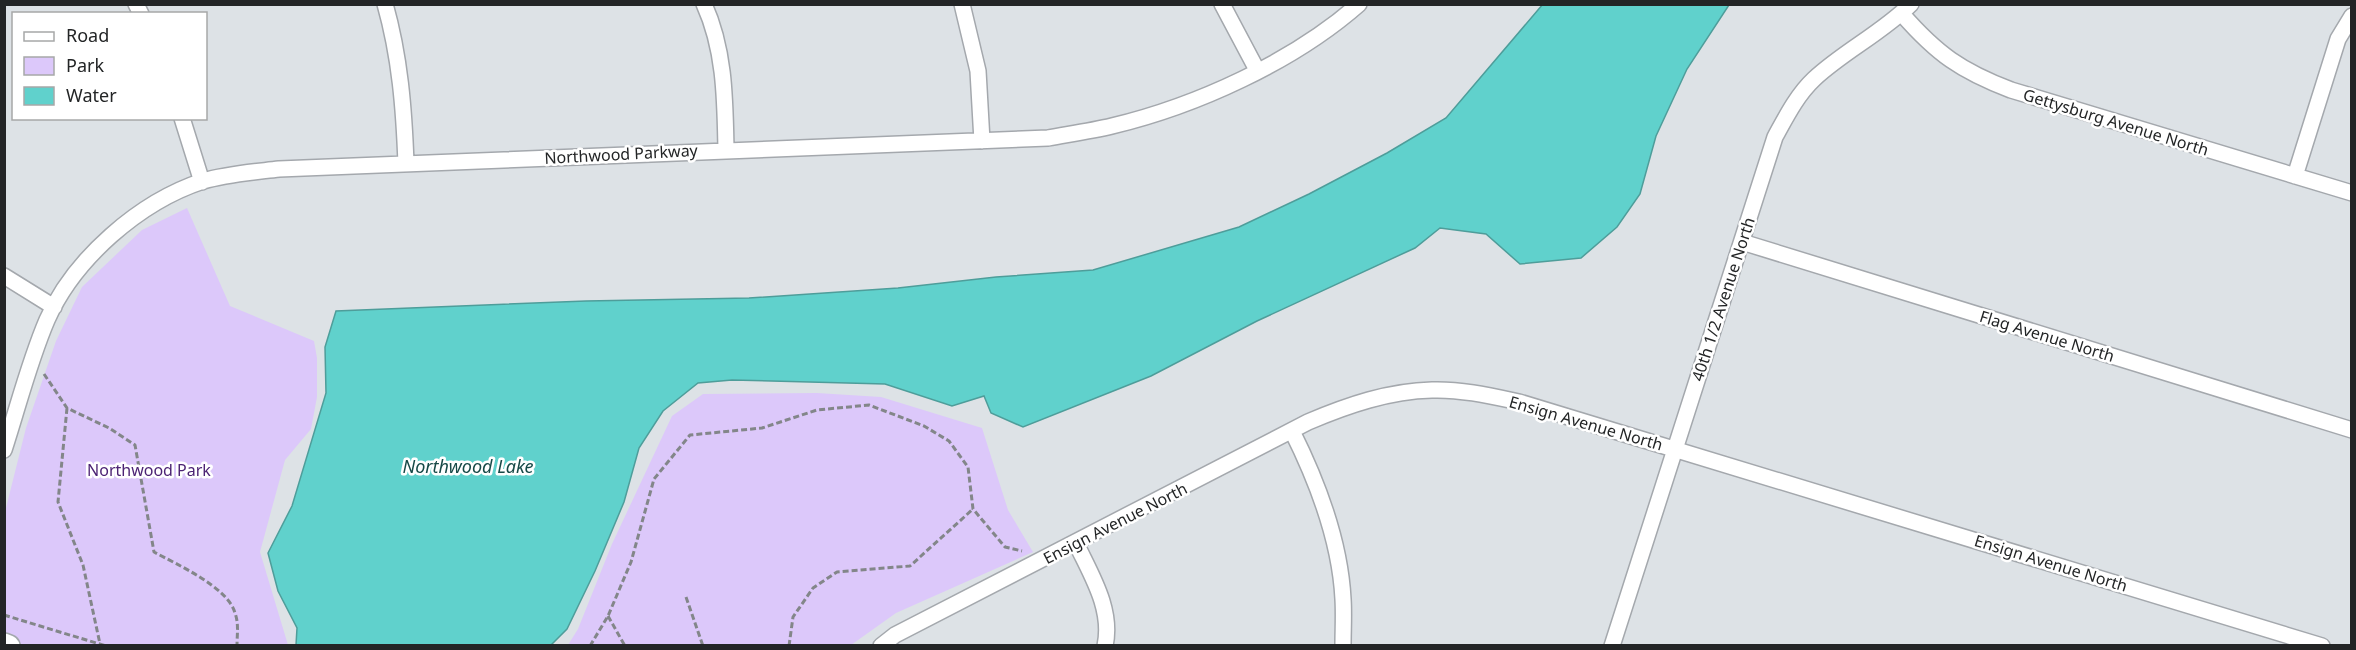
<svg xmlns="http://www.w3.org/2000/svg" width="2356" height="650" font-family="'Noto Sans',sans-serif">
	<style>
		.green { fill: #dcc8fa }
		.water { fill: #60d1cc; stroke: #4e9d9a; stroke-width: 1.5 }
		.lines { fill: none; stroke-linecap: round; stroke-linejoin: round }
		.street-casing { stroke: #a4a8ad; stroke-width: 18 }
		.secondary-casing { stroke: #a4a8ad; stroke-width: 24 }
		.path { stroke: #838689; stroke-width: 3; stroke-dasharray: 6 3; stroke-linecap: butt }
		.street { stroke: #fff; stroke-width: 15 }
		.secondary { stroke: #fff; stroke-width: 21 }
		.labels { text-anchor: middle; stroke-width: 5; stroke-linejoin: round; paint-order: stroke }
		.street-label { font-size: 16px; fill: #232526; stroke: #fff }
		.park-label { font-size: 16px; fill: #4c2374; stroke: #fff }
		.water-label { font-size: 18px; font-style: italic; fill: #164947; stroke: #fff }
	</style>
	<rect width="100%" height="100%" fill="#dde2e6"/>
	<path class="green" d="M 187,208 L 230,306 L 314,341 L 317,358 L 317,397 L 311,429 L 285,460 L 260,552 L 288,645 L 5,646 L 5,512 L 26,428 L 56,341 L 82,287 L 142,230 Z
		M 817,393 L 881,397 L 982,428 L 1008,510 L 1033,552 L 896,613 L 851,645 L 568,645 L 578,629 L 612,544 L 672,416 L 703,394 Z"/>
	<path class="water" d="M 1543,4 L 1729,5 L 1687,69 L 1656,136 L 1640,194 L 1617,227 L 1581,258 L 1520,264 L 1486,234 L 1440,228 L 1415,248 L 1257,321 L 1151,376 L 1023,427 L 991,413 L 984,396 L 952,406 L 885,384 L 732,380 L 698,383 L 663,411 L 639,448 L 624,502 L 595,571 L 567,629 L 551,645 L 296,645 L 297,628 L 278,591 L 268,553 L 292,506 L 326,393 L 325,347 L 336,311 L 586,301 L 749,298 L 898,288 L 996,277 L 1093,270 L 1239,227 L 1309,194 L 1387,153 L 1446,118 Z"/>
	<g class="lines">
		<g class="street-casing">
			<path id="street" d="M 136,4 L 141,14
				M 385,4 C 400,57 404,109 406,164
				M 704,4 C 725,50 725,100 726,150
				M 962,4 L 978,71 L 982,141
				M 1222,4 L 1257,70
				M 1902,14 C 1937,54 1961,71 2011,90 L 2352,193
				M 182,118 L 202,182
				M 2295,176 L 2338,39 L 2352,16
				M 1742,242 L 2352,430
				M 4,276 L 54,307
				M 1292,431 C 1318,483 1340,540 1343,599 C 1344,614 1343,630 1343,646
				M 4,450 C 18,407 29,362 47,320 C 74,259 139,202 203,181 C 227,174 254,172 279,169 L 1048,138 C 1070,134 1091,131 1112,126 C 1196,106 1293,62 1359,4
				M 1076,543 C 1091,575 1113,609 1105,646
				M 881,646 L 895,635 L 1308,422 C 1348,405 1389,391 1432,390 C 1461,389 1491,396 1519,402 L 2322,646
				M 1612,646 L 1775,137 C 1786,117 1797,95 1814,79 C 1844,51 1882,33 1911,4"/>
		</g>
		<g class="secondary-casing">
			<path id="secondary" d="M 4,644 L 9,646"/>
		</g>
		<path class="path" d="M 44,374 L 67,408 L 109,428 L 135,445 L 154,552 C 176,564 228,587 235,613 C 239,624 237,634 237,646
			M 67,408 L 58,502 L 83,565 L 100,644
			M 686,597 L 703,646
			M 4,615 L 106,646
			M 608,616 L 625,646
			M 590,646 L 608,616 L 631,562 L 654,479 L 690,435 L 762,428 L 817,410 L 869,405 L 924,426 L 949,441 L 968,467 L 973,509 L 1005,547 L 1022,551
			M 789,646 L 793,617 L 813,588 L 837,572 L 910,566 L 973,509"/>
		<use href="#street" class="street"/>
		<use href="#secondary" class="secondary"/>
	</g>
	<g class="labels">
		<g class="street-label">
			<text transform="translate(2116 122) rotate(17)" y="6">Gettysburg Avenue North</text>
			<text transform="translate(621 154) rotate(-3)" y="6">Northwood Parkway</text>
			<text transform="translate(1723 299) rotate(-72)" y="6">40th 1/2 Avenue North</text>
			<text transform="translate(2047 336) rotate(17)" y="6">Flag Avenue North</text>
			<text transform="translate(1586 423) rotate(16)" y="6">Ensign Avenue North</text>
			<text transform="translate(1115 523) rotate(-27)" y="6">Ensign Avenue North</text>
			<text transform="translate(2051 563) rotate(17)" y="6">Ensign Avenue North</text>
		</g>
		<g class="park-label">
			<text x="149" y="476">Northwood Park</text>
		</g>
		<g class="water-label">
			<text x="468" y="473">Northwood Lake</text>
		</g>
	</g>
	<rect width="2356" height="650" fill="none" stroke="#232526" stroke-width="12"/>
	<rect x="12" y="12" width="195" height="108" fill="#ffffff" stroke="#a7a8a8" stroke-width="1.5"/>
	<rect x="24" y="32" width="30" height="9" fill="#ffffff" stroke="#a7a8a8" stroke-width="1.5"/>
	<text x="66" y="42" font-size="18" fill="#232526">Road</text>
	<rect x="24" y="57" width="30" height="18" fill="#dcc8fa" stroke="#a7a8a8" stroke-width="1.5"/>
	<text x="66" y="72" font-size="18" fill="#232526">Park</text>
	<rect x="24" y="87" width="30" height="18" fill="#60d1cc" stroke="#a7a8a8" stroke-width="1.5"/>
	<text x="66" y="102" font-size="18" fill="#232526">Water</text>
</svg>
